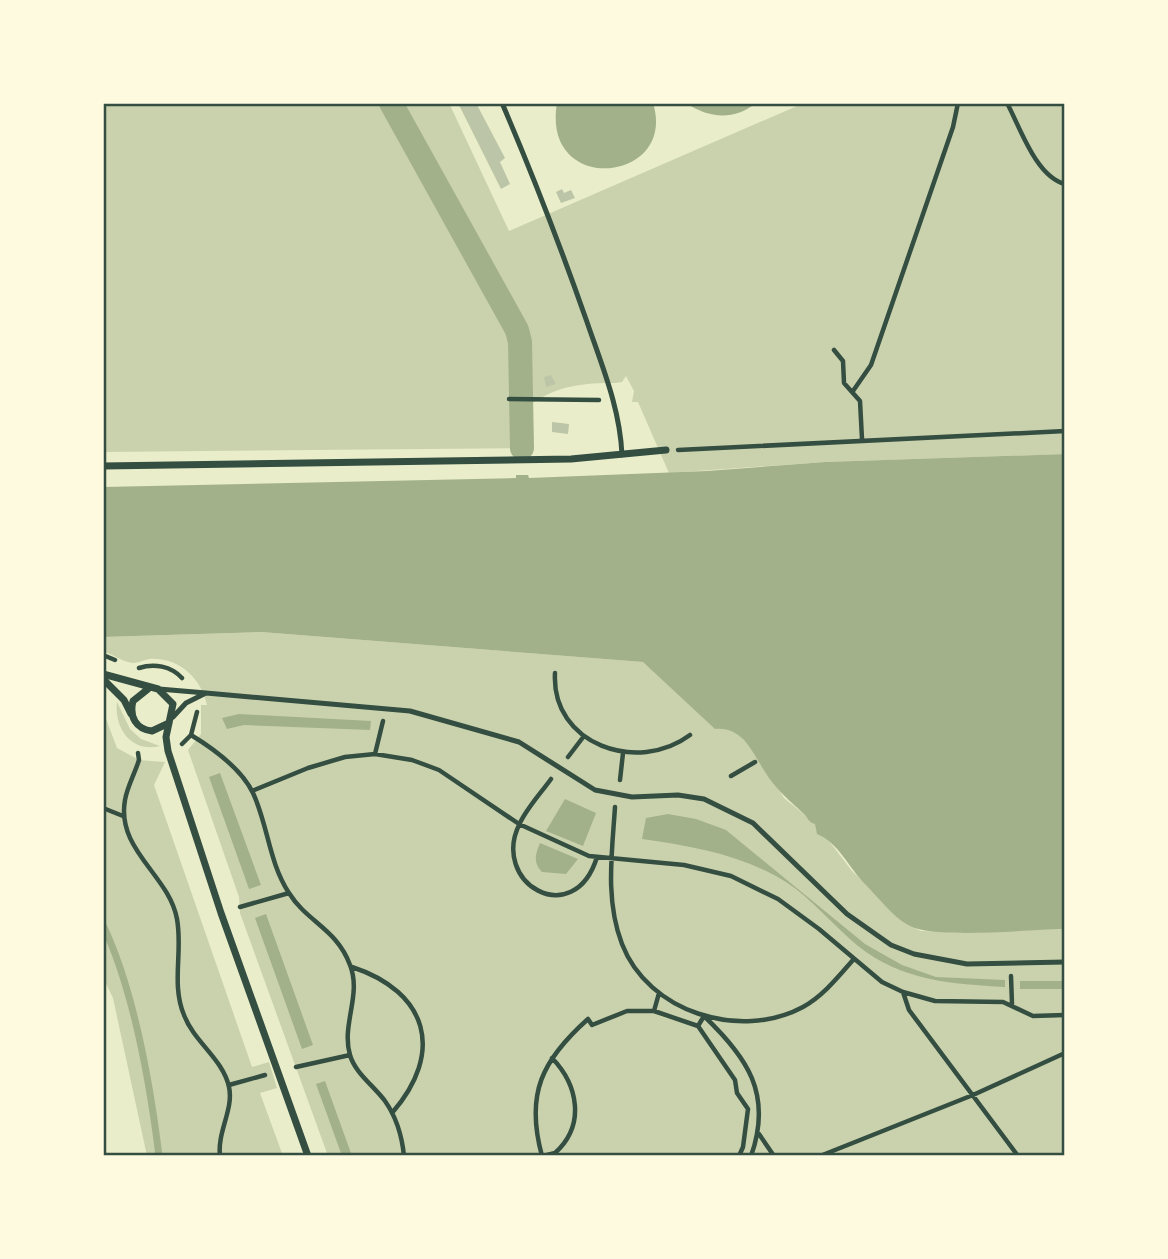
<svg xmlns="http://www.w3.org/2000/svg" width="1168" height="1259" font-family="'DM Sans',sans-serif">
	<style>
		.green { fill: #cad2ad }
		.water { fill: #a3b18a }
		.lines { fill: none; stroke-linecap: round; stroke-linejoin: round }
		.stream { stroke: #a3b18a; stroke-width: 7 }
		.canal { stroke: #a3b18a; stroke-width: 24 }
		.building { fill: #bcc5a7 }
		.path { stroke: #344e41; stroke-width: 4.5 }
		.service { stroke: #344e41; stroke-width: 5 }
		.minor { stroke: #344e41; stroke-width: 7 }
		.neatline { fill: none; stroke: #344e41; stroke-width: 2.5 }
	</style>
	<rect width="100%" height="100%" fill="#e9edc9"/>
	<path class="green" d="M 103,103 L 449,103 L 509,231 L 804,103 L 1065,103 L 1065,454 L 825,462 L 669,473 L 638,402 L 632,402 L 634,391 L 626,376 L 622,382 L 616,383 C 583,383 559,385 531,404 L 533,448 L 103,452 Z
		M 261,632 L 643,662 L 738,734 L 754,751 L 784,798 L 816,824 L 852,871 L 908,925 L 921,931 L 956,932 L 1065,929 L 1065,1156 L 328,1156 L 240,913 L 239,897 L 188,750 L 201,734 L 201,705 L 207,705 C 201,678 179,657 149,659 C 144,660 138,663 133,663 C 125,663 112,654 103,651 L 103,637 Z
		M 117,702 L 130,729 L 141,739 L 160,746 C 131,753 114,728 117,702 Z
		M 103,711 L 117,748 L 139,760 L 165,762 L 154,785 L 252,1067 L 269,1062 L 277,1088 L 260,1093 L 283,1156 L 147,1156 L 113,998 L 103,977 Z"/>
	<path class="water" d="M 557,103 L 653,103 C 678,183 541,197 557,103 Z
		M 686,103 L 756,103 C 734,121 708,118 686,103 Z
		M 1065,454 L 1065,929 C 1032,929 932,940 908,925 C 892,916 878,897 865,884 C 849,868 838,842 817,834 L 815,824 C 808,822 809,819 804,814 C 791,802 779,792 769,778 C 754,757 745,726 715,729 L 643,662 L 261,632 L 103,637 L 103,487 L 516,478 L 516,475 L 528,475 L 529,478 L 707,471 L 825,462 Z
		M 239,714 L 371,721 L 370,730 L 244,725 L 227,729 L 222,718 Z
		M 220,773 L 261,885 L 249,889 L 209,777 Z
		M 565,799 L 596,813 L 583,846 L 546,831 Z
		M 668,814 L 696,819 L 726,830 L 865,944 L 902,965 L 936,977 L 1005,980 L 1005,987 C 952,984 902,981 858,946 C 834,926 812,899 786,882 C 743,855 692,846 642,839 L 646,818 Z
		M 540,843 L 578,859 L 566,874 L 542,872 C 533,862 535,855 540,843 Z
		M 266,914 L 313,1045 L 302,1049 L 255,918 Z
		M 1020,981 L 1065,981 L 1065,989 L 1020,989 Z
		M 325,1081 L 352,1156 L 342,1156 L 316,1084 Z"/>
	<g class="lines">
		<path class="stream" d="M 103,925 C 134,991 150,1083 159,1156"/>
		<path class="canal" d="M 391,103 L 517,330 L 520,342 L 522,448"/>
	</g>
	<path class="building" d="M 458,103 L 476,103 L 505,158 L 500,162 L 510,184 L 501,189 Z
		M 562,189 L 564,193 L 571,190 L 575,198 L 561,203 L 556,192 Z
		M 551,375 L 556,384 L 546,387 L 544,377 Z
		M 552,422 L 569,424 L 568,434 L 552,432 Z"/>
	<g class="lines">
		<path class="path" d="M 1007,103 C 1020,127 1036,177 1065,184
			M 834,350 L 843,361 L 844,383 L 860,401 L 862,439
			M 853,391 L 871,365 L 953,127 L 958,103
			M 509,399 L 599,400
			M 678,450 L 1065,431
			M 103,655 L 115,660
			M 139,668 C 154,663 171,666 182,678
			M 555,673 C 551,745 638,774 690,735
			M 191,735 C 214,749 241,768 253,793 C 268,825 269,863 289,893 C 307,922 337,929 350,965 C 362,995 341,1025 350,1055 C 355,1073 374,1086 385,1101 C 397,1118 402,1136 404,1156
			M 182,744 L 191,735 L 197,712
			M 138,753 L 139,760 C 135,773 127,787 125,800 C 116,850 169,875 177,919 C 183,951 171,984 184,1015 C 194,1042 223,1059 229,1087 C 234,1109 217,1132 220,1156
			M 375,754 L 383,721
			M 568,757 L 584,736
			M 731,776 L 755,762
			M 551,779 C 541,793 527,808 520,823 C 489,883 574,932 597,857
			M 620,780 L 623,753
			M 252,791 L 308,768 L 345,757 L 375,754 L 412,760 L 439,770 L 519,824 L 589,856 L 684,865 L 731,876 L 778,899 L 819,929 L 882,982 L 903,992 L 935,1001 L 1003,1002 L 1033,1016 L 1065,1015
			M 615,807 C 612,853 605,900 622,944 C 648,1012 740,1041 803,1007 C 823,996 838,977 853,960
			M 103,808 L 123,816
			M 240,907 L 289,893
			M 352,967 C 428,992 445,1052 392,1113
			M 1011,976 L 1012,1004
			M 903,992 L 909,1010 L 1018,1156
			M 654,1011 L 659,993
			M 698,1026 L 704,1016 C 747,1057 773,1094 751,1156
			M 552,1058 C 578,1085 586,1125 555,1153
			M 296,1067 L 350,1055
			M 229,1085 L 265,1075
			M 759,1134 L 774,1156
			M 542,1156 C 525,1094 542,1060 588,1019 L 592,1025 L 627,1011 L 654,1011 L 698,1026 L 735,1080 L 737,1093 L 748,1109 L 743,1147 L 739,1156
			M 543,1156 L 555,1153 L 557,1156
			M 820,1156 L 973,1095 L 1065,1053"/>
		<path class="service" d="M 502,103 C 533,175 561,248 587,322 C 602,366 620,408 622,455
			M 159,689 L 206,693 L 186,703 L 173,717
			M 206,693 L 410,711 L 519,742 L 595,790 L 632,797 L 678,795 L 704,799 L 753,823 L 847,914 L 891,945 L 914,954 L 967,964 L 1065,962"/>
		<path class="minor" d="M 103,466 L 571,459 L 666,450
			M 103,674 L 158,689 L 173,704 L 166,737 L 168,751 L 221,913 L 308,1156
			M 103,679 L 124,700 L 131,714
			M 148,689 L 133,701 C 129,717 136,729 152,731 L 169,723"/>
	</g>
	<rect width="1168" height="1259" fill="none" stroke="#fefae0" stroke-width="210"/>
	<rect x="105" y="105" width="958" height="1049" class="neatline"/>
</svg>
